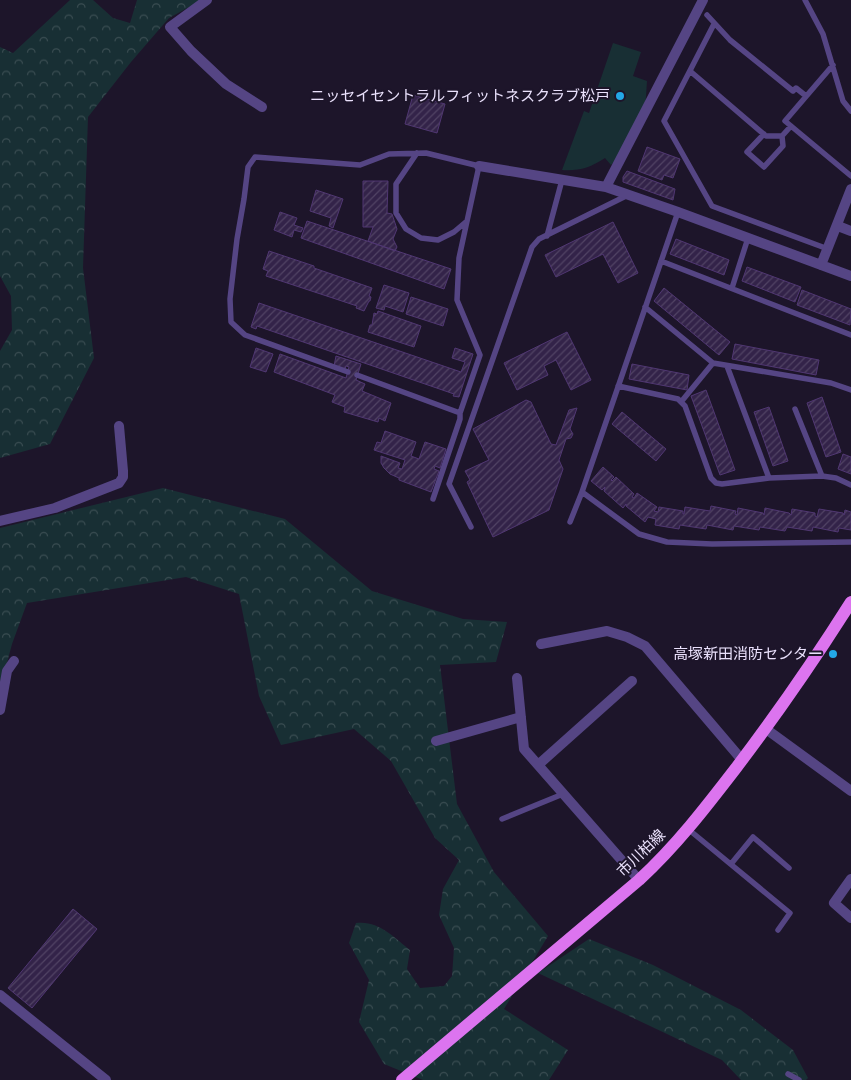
<svg xmlns="http://www.w3.org/2000/svg" width="851" height="1080" font-family="'Noto Sans','Noto Sans JP',sans-serif">
	<style>
		.grass { fill: #182f34 }
		.forest { fill: url(#forest-crowns) }
		.building { fill: url(#building-hatch); stroke: #503772 }
		.lines { fill: none; stroke-linecap: round; stroke-linejoin: round }
		.lane { stroke: #554584; stroke-width: 5.5 }
		.street { stroke: #554584; stroke-width: 10 }
		.primary { stroke: #dc74ef; stroke-width: 12 }
		.poi-dot { fill: #23a8e6; stroke: #1d152a; stroke-width: 2 }
		.labels { text-anchor: middle; stroke-width: 4; stroke-linejoin: round; paint-order: stroke }
		.poi-label { font-size: 15px; fill: #eae1fc; stroke: #1d152a; text-anchor: end }
		.street-label { font-size: 15px; fill: #eae1fc; stroke: #1d152a }
	</style>
	<defs>
		<pattern id="forest-crowns" width="20" height="18" patternUnits="userSpaceOnUse" patternTransform="scale(1.25)"><rect width="20" height="18" fill="#182f34"/><path d="M2 6a3 3 0 1 1 6 0M12 15a3 3 0 1 1 6 0" fill="none" stroke="#3a4d52"/></pattern>
		<pattern id="building-hatch" width="6" height="6" patternUnits="userSpaceOnUse" patternTransform="scale(1.25)"><rect width="6" height="6" fill="#332349"/><path d="M-1 1l2-2M0 6l6-6M5 7l2-2" fill="none" stroke="#514364"/></pattern>
	</defs>
	<rect width="100%" height="100%" fill="#1d152a"/>
	<path class="grass" d="M 613,43 L 641,52 L 633,76 L 647,81 L 645,112 L 622,154 L 611,165 L 605,158 C 590,168 579,171 562,170 L 584,111 L 589,113 Z"/>
	<path class="forest" d="M 70,0 L 93,0 L 113,18 L 130,23 L 137,0 L 202,0 L 169,18 L 131,62 L 88,117 L 83,268 L 94,358 L 50,444 L 0,458 L 0,351 L 12,330 L 11,296 L 0,276 L 0,47 L 13,53 Z
		M 163,488 L 285,519 L 372,591 L 463,619 L 507,622 L 496,662 L 440,665 L 457,804 L 494,872 L 548,936 L 504,1009 L 568,1050 L 549,1080 L 423,1080 L 384,1064 L 359,1022 L 369,980 L 349,943 L 356,923 C 378,920 394,937 410,950 L 407,969 L 420,988 L 444,986 L 452,976 L 454,948 L 439,915 L 443,889 L 459,860 L 435,838 L 391,761 L 354,729 L 281,745 L 259,696 L 239,594 L 186,577 L 27,603 L 12,644 L 0,689 L 0,528 Z
		M 589,939 L 653,965 L 741,1010 L 793,1050 L 808,1078 L 806,1080 L 741,1080 L 722,1060 L 538,973 Z"/>
	<path class="building" d="M 413,95 L 445,104 L 437,133 L 405,124 Z
		M 647,147 L 680,159 L 673,178 L 664,175 L 662,180 L 638,171 Z
		M 627,171 L 675,189 L 673,200 L 623,182 L 623,177 Z
		M 363,181 L 388,181 L 387,213 L 392,214 L 397,229 L 393,239 L 397,247 L 395,251 L 368,241 L 373,227 L 363,227 Z
		M 316,190 L 343,199 L 333,228 L 329,226 L 331,218 L 310,211 Z
		M 280,212 L 297,218 L 294,225 L 303,228 L 301,232 L 294,230 L 292,237 L 274,230 Z
		M 307,221 L 451,269 L 444,289 L 301,238 Z
		M 613,222 L 638,273 L 618,283 L 603,254 L 556,277 L 545,255 Z
		M 676,239 L 729,260 L 724,275 L 670,254 Z
		M 269,251 L 314,266 L 314,268 L 372,288 L 369,296 L 371,297 L 370,301 L 369,301 L 364,311 L 356,308 L 357,306 L 266,276 L 268,271 L 263,269 Z
		M 747,267 L 801,287 L 795,302 L 742,281 Z
		M 384,285 L 409,293 L 403,312 L 385,306 L 384,310 L 376,308 Z
		M 664,288 L 730,342 L 719,355 L 654,301 Z
		M 802,290 L 851,309 L 850,325 L 797,305 Z
		M 411,297 L 448,309 L 443,326 L 406,314 Z
		M 259,303 L 461,372 L 465,362 L 452,358 L 455,348 L 473,354 L 459,397 L 453,396 L 454,394 L 257,326 L 256,329 L 251,327 Z
		M 378,311 L 421,326 L 414,347 L 368,332 L 370,325 L 372,325 L 374,313 L 377,314 Z
		M 567,332 L 591,380 L 571,390 L 556,360 L 544,366 L 548,375 L 517,390 L 504,363 Z
		M 735,344 L 819,360 L 816,375 L 732,359 Z
		M 256,348 L 273,354 L 266,372 L 250,367 Z
		M 280,354 L 346,378 L 349,367 L 346,366 L 345,369 L 334,366 L 336,356 L 361,364 L 356,380 L 365,384 L 362,391 L 391,403 L 385,421 L 379,418 L 378,422 L 344,412 L 345,407 L 332,402 L 335,395 L 274,372 Z
		M 632,364 L 689,375 L 687,390 L 629,379 Z
		M 706,390 L 735,470 L 720,475 L 691,396 Z
		M 822,397 L 841,452 L 826,457 L 807,403 Z
		M 526,400 L 531,402 L 551,444 L 556,445 L 569,410 L 577,408 L 570,429 L 573,434 L 571,438 L 566,439 L 559,460 L 563,469 L 549,510 L 493,537 L 467,482 L 470,480 L 465,471 L 489,460 L 473,429 Z
		M 769,407 L 788,461 L 773,466 L 754,412 Z
		M 622,412 L 666,449 L 656,461 L 612,424 Z
		M 385,431 L 416,442 L 411,456 L 419,459 L 425,442 L 446,449 L 440,468 L 435,466 L 434,469 L 439,471 L 431,492 L 399,480 L 399,478 L 390,474 L 384,468 L 381,463 L 381,456 L 400,463 L 398,468 L 402,469 L 405,460 L 374,450 L 377,442 L 381,443 Z
		M 843,454 L 851,457 L 851,474 L 838,469 Z
		M 603,467 L 614,477 L 611,480 L 612,481 L 616,477 L 634,494 L 632,497 L 634,498 L 637,493 L 657,507 L 654,511 L 658,512 L 659,507 L 683,511 L 683,514 L 684,514 L 685,507 L 710,511 L 711,506 L 736,511 L 735,514 L 737,515 L 738,508 L 763,513 L 764,515 L 765,508 L 789,513 L 791,515 L 792,509 L 815,513 L 815,516 L 817,517 L 819,509 L 843,513 L 844,515 L 845,510 L 851,512 L 851,530 L 839,528 L 838,532 L 813,527 L 812,531 L 787,527 L 785,531 L 760,527 L 759,530 L 734,526 L 733,530 L 707,525 L 706,529 L 680,525 L 679,529 L 655,525 L 656,519 L 648,517 L 645,522 L 626,506 L 626,504 L 623,508 L 604,491 L 605,487 L 602,490 L 591,481 Z
		M 73,909 L 97,929 L 32,1008 L 8,988 Z"/>
	<g class="lines">
		<path class="lane" d="M 805,0 L 823,34 L 843,101 L 851,111
			M 707,15 L 730,40 L 793,91 L 796,88 L 806,96
			M 714,24 L 664,121 L 712,206 L 828,249
			M 833,65 L 785,121 L 851,176
			M 690,71 L 766,136 L 782,136 L 791,126
			M 764,134 L 747,152 L 764,167 L 783,146 L 782,136
			M 417,153 L 396,184 L 396,213 L 406,229 L 421,238 L 438,240 L 454,232 L 467,221
			M 678,212 L 582,492 L 639,534 L 667,542 L 712,544 L 851,542
			M 547,236 L 562,180
			M 661,261 L 851,335
			M 732,288 L 748,238
			M 645,307 L 713,363 L 831,383 L 851,390
			M 727,366 L 769,478
			M 348,372 L 245,335 L 231,322 L 230,299 L 237,239 L 244,199 L 248,167 L 255,157 L 360,165 L 389,154 L 426,153 L 479,166 L 459,258 L 457,300 L 480,355 L 460,413 L 357,375
			M 618,386 L 678,399 L 685,406 L 711,478 L 716,483 L 722,484 L 769,478 L 822,476 L 836,478 L 851,485
			M 681,402 L 713,363
			M 795,409 L 822,476
			M 433,499 L 460,419 L 460,413
			M 570,522 L 582,492
			M 471,527 L 449,484 L 532,247 L 539,239 L 628,195
			M 502,819 L 563,794
			M 688,829 L 790,913 L 778,930
			M 731,864 L 753,837 L 789,868
			M 788,1074 L 799,1080"/>
		<path class="street" d="M 207,0 L 170,27 L 191,51 L 226,84 L 262,107
			M 479,166 L 606,187 L 678,212 L 851,276
			M 606,187 L 703,0
			M 838,226 L 851,231
			M 821,265 L 851,189
			M 0,521 L 55,508 L 119,483 L 123,477 L 123,471 L 119,426
			M 541,644 L 607,631 L 627,637 L 645,646 L 742,760
			M 517,678 L 524,749 L 639,880
			M 0,710 L 7,671 L 14,661
			M 766,729 L 851,791
			M 436,741 L 521,717
			M 538,765 L 632,681
			M 851,879 L 834,903 L 851,918
			M 0,995 L 106,1080"/>
		<path class="primary" d="M 402,1080 L 639,880 C 676,846 706,807 736,768 C 777,714 815,659 851,602"/>
	</g>
	<g class="poi-dot">
		<circle cx="620" cy="96" r="5"/>
		<circle cx="833" cy="654" r="5"/>
	</g>
	<g class="labels">
		<g class="poi-label">
			<text x="610" y="101">ニッセイセントラルフィットネスクラブ松戸</text>
			<text x="823" y="659">高塚新田消防センター</text>
		</g>
		<g class="street-label">
			<text transform="translate(641 853) rotate(-44)" y="5">市川柏線</text>
		</g>
	</g>
</svg>
